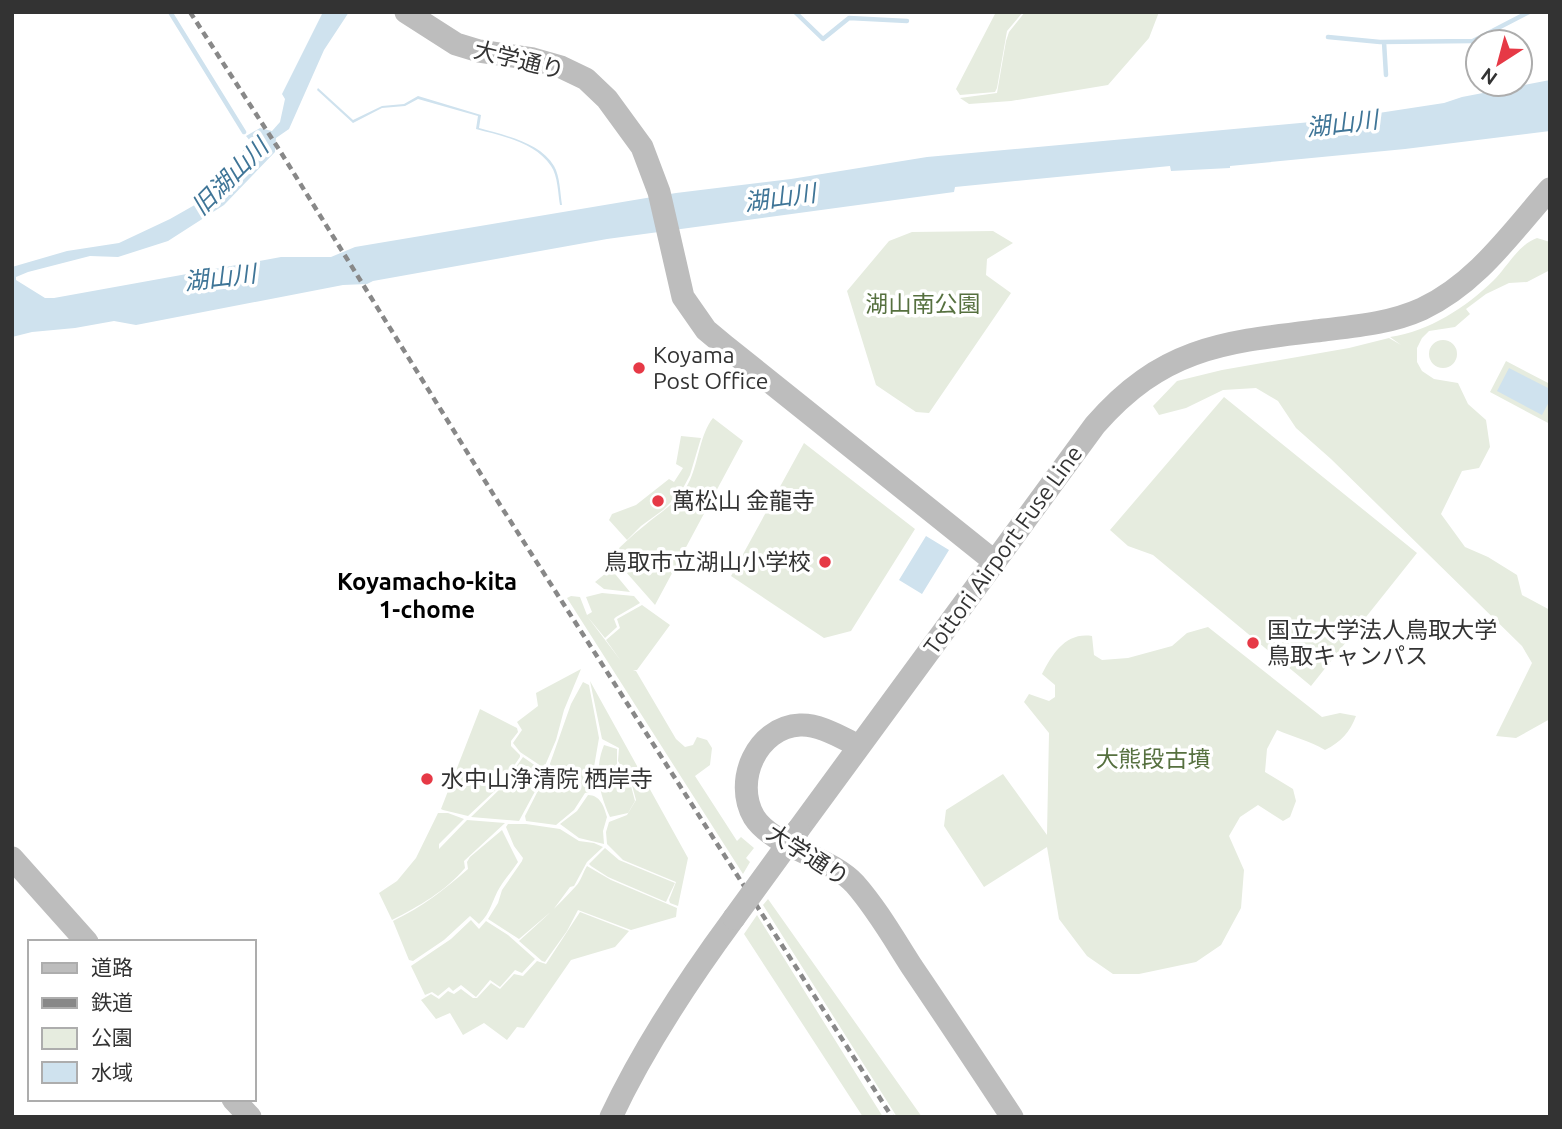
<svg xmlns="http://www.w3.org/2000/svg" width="1562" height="1129" font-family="Ubuntu,'Noto Sans JP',sans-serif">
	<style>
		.green { fill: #e6ecdf }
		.water { fill: #cfe2ee }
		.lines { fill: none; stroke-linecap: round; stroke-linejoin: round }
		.stream { stroke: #cfe2ee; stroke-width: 4.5 }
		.secondary { stroke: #bdbdbd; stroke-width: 23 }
		.rail { stroke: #888; stroke-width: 4.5; stroke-dasharray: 7 5; stroke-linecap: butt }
		.secondary-bridge { stroke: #bdbdbd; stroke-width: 23 }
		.poi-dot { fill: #e63946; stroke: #fff; stroke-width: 2.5 }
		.labels { text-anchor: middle; stroke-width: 7; stroke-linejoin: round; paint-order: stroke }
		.street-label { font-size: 23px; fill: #333; stroke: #fff }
		.park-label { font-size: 23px; fill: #56703f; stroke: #fff }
		.poi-label { font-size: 23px; fill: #333; stroke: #fff; text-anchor: start }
		.water-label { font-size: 24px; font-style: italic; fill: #3f7597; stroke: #fff }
		.neighbourhood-label { font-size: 24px; font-weight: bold; fill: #000; stroke: #fff }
	</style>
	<rect width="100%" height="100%" fill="#fff"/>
	<path class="green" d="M 996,12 L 1023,12 L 1007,31 L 997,88 L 995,92 L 960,95 L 956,89 Z
		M 1025,12 L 1159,12 L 1149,38 L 1108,85 L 1011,101 L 969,104 L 960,98 L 997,93 L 1006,41 L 1009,32 Z
		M 993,231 L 1013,243 L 987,259 L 986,275 L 1011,293 L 929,413 L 916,412 L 876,385 L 847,291 L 889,241 L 912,232 Z
		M 1537,238 L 1550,242 L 1550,270 L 1527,282 L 1509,283 L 1486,294 L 1466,309 L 1470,314 L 1455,327 L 1429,331 L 1422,338 L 1417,348 L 1417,362 L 1422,371 L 1434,379 L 1458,383 L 1468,404 L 1486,420 L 1490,447 L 1479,468 L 1462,471 L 1441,514 L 1465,547 L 1488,557 L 1517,575 L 1522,595 L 1550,610 L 1550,719 L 1516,738 L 1496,736 L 1532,663 L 1522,646 L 1331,459 L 1296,428 L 1278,401 L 1256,388 L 1223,390 L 1186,408 L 1159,415 L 1153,406 L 1177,381 L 1222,370 L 1349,348 L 1389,338 L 1401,345 L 1390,337 C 1430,331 1465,308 1494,280 C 1507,267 1519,244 1537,238 Z
		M1429 354a14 14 0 1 1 28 0a14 14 0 1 1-28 0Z
		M 1506,361 L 1550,384 L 1550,424 L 1490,392 Z
		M 1224,397 L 1417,553 L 1311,686 L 1153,555 L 1128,546 L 1110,530 Z
		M 713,418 L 743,441 L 655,605 L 611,555 C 622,546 632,535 644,526 C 661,511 680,502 690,480 C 699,460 700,434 713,418 Z
		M 681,436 L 701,438 L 690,475 L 681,492 L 663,510 L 641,526 L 627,540 L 609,520 L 612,514 L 636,505 L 669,479 L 674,482 L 683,468 L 676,464 Z
		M 804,443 L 915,529 L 851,631 L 824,638 L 731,576 Z
		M 611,569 L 630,592 L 604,589 L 595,582 Z
		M 602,593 L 634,596 L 640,603 L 616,617 L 614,619 L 617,627 L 605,638 L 587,616 L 621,661 L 606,640 L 620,628 L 617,619 L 642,605 L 670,625 L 637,670 L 633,670 L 636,671 L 676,739 L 685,747 L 693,745 L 697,737 L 707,740 L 712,748 L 710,765 L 695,776 L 737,841 L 741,837 L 754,848 L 746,858 L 750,862 L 743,874 L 567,598 L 571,596 L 580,597 L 587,615 L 592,612 L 586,597 Z
		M 1208,627 L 1322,717 L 1340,713 L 1356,716 C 1350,732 1341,742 1325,750 C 1310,741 1293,737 1277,730 L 1267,749 L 1265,772 L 1293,789 L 1296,801 L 1290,817 L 1283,821 L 1258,805 L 1240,817 L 1229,836 L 1244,870 L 1241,908 L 1221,945 L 1196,962 L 1139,974 L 1113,974 L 1087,956 L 1059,919 L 1047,847 L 984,887 L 944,826 L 946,810 L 1003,774 L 1047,835 L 1049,733 L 1024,702 L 1029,694 L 1049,701 L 1055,697 L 1055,685 L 1042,674 C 1053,653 1066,632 1092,636 L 1094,655 L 1102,660 L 1128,658 L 1172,646 L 1187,633 Z
		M 581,669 L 564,710 L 556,740 L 544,768 L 520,752 L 513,743 L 522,730 L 517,722 L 538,706 L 536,693 Z
		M 590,681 L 688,858 L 678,906 L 670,903 L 669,900 L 676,882 L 623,860 L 607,844 L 606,832 L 609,822 L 627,815 L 636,800 L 627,767 L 621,766 L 618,761 L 619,748 L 602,739 Z
		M 583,682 L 589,685 L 599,738 L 594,767 L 597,790 L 585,793 L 574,810 L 556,825 L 526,821 L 525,816 L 546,775 L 571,704 Z
		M 480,709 L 517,728 L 518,732 L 511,741 L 511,746 L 520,755 L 520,757 L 500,786 L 468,816 L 443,810 L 441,809 Z
		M 604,745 L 617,749 L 617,765 L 627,771 L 635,801 L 628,813 L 610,817 C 599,793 594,770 604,745 Z
		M 523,757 L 543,771 L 539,784 L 519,821 L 471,817 L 501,788 Z
		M 588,795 C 600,795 604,806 607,817 L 603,831 L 604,844 L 579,838 L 560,824 L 577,811 Z
		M 438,813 L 448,813 L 464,819 L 439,844 L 439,849 L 467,820 L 505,823 L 464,861 L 465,868 C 447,890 418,907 392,920 L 379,893 L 397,881 L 416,858 Z
		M 508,824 L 526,824 L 560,829 L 579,841 L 594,843 L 603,847 L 587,862 L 574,886 L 570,887 L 553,910 L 519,939 L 488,919 L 498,903 L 502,890 L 522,861 L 523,858 L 514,846 L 506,827 Z
		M 502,830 L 518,862 C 512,871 505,879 500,887 C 492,900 491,913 479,924 L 470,916 L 444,940 L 413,961 L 409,960 L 393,921 C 422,907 444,890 468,869 L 467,862 L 470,857 Z
		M 605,848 L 619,860 L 675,883 L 666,902 L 608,877 L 591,866 L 589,864 Z
		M 587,866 L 611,880 L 677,908 L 676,917 L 631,930 L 578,910 L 567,931 L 547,959 L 545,962 L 542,961 L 519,941 C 539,923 559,905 576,886 C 581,881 583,872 587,866 Z
		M 768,899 L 922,1117 L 897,1117 L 763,905 Z
		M 580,912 L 629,931 L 615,947 L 571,960 L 524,1028 L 517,1027 L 507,1040 L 484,1023 L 463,1035 L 450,1013 L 436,1019 L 421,1000 L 431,994 L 439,999 L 448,991 L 454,994 L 461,989 L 473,998 L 477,998 L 491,983 L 500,989 L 514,974 L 523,976 L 537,961 L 546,964 Z
		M 757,915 L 883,1117 L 863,1117 L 744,934 Z
		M 471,920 L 479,929 L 486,921 L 508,935 L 535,959 L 522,973 L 515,970 L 500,987 L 490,980 L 476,997 L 461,985 L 453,991 L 449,987 L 438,996 L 432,992 L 425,995 L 411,966 L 451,939 Z"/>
	<path class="water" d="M 323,12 L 349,12 L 324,50 L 289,129 L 276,138 L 275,152 L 224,205 L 168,241 L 118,257 L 90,256 L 28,272 L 16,277 L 16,280 L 45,298 L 54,298 L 281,257 L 331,257 L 355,247 L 676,193 L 791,179 L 927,157 L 1333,120 L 1444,103 L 1462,97 L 1550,80 L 1550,131 L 1405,149 L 1230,166 L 1230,168 L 1171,171 L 1170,166 L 955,187 L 954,192 L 607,239 L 373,281 L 367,284 L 343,285 L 136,325 L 114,321 L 75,328 L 32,332 L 12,337 L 12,267 L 67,251 L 119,243 L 170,219 L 207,198 L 231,172 L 228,167 L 251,142 L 246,136 L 260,128 L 272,131 L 280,122 L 285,99 L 282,94 Z
		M 318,88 L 353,120 L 382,106 L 404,104 L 418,96 L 481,115 L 479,128 C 503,135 540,142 554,166 C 560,176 560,193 562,205 L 560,205 C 558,194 558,176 551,166 C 535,142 502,136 476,129 L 478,116 L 418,99 L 405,106 L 382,108 L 353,123 L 317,90 Z
		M 1509,368 L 1550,389 L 1550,400 L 1542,415 L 1497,391 Z
		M 926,536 L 949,550 L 922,594 L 899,580 Z"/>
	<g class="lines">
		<path class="stream" d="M 170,12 L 244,132
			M 795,12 L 823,39 L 849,18 L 907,21
			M 1328,37 L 1380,42 L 1473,41 L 1529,12
			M 1384,42 L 1386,75"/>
		<path class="secondary" d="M 406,12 L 456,44 L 479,51 L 533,59 L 561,67 L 586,79 L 607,99 L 642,147 L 659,192 L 683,297 L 706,330 L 724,345 L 995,562
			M 859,746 C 842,738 820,724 800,725 C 757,727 733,781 754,817 C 772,846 830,857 855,884 C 877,909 894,939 912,967 C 946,1017 979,1067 1012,1117
			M 798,830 L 1095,425 C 1164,346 1225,342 1324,330 C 1358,326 1391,323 1422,309 C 1477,283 1511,233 1550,189
			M 12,858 L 87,942
			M 233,1099 L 250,1117
			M 611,1117 C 643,1049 689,979 734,918"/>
		<path class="rail" d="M 190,12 L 280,151 L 495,497 L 892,1117"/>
		<path class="secondary-bridge" d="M 734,918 L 798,830"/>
	</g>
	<g class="poi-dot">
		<circle cx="639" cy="368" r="7"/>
		<circle cx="658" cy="501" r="7"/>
		<circle cx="825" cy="562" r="7"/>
		<circle cx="1253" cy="643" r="7"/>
		<circle cx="427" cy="779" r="7"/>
	</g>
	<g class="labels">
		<g class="street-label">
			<text transform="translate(519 60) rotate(14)" y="8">大学通り</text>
			<text transform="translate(1003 550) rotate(-54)" y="8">Tottori Airport Fuse Line</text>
			<text transform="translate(808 855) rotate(33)" y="8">大学通り</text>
		</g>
		<g class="park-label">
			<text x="923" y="312">湖山南公園</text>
			<text x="1153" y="767">大熊段古墳</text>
		</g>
		<g class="poi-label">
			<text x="653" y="363">Koyama<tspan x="653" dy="26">Post Office</tspan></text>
			<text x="672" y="509">萬松山 金龍寺</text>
			<text x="811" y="570" text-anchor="end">鳥取市立湖山小学校</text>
			<text x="1267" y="638">国立大学法人鳥取大学<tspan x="1267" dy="26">鳥取キャンパス</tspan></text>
			<text x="441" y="787">水中山浄清院 栖岸寺</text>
		</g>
		<g class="water-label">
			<text transform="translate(1342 124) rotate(-7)" y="8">湖山川</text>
			<text transform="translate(230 177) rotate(-45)" y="8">旧湖山川</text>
			<text transform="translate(780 198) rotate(-8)" y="8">湖山川</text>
			<text transform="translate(220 278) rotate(-7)" y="8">湖山川</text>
		</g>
		<g class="neighbourhood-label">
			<text x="427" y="590">Koyamacho-kita<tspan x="427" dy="28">1-chome</tspan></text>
		</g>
	</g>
	<rect width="1562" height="1129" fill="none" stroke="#333333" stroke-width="28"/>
	<rect x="28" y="940" width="228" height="161" fill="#ffffff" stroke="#adadad" stroke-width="2"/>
	<rect x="42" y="963" width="35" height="10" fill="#bdbdbd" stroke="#adadad" stroke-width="2"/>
	<text x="91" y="975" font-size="21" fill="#333333">道路</text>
	<rect x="42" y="998" width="35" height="10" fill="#888888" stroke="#adadad" stroke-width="2"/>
	<text x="91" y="1010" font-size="21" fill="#333333">鉄道</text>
	<rect x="42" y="1028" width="35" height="21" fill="#e6ecdf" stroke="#adadad" stroke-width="2"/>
	<text x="91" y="1045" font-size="21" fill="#333333">公園</text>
	<rect x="42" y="1062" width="35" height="21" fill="#cfe2ee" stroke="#adadad" stroke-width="2"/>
	<text x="91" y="1080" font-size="21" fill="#333333">水域</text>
	<g transform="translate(1499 63) rotate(216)"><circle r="33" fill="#ffffff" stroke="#adadad" stroke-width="2"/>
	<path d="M0-5L12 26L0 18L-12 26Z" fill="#e63946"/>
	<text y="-10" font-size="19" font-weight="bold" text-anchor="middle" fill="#333333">N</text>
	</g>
</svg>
